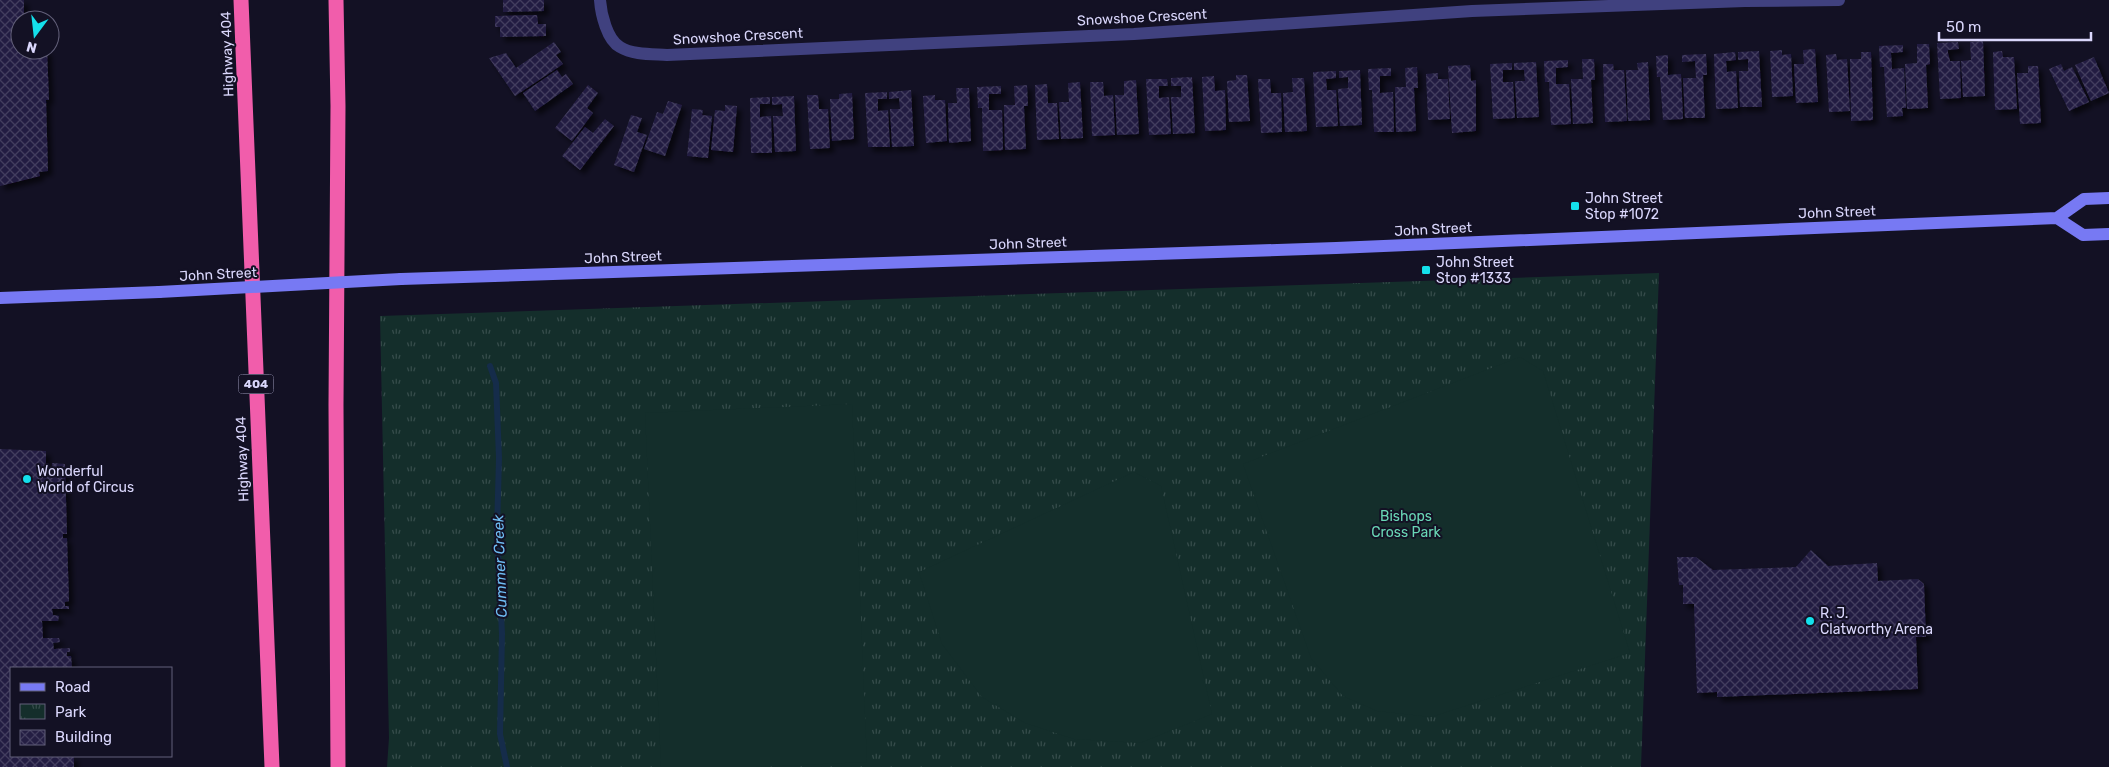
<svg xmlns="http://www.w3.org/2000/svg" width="2109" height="767" font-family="Rubik,sans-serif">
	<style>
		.park { fill: url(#park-tufts) }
		.garden { fill: #142e2b }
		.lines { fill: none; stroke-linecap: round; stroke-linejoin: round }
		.stream { stroke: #152c4a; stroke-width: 6 }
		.building { fill: url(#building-cross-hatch); filter: url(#shadow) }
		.minor { stroke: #40417f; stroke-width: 12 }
		.secondary { stroke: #7779f3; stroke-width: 12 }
		.motorway { stroke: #f15dab; stroke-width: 15 }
		.secondary-bridge { stroke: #7779f3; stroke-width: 12 }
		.poi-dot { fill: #14e0eb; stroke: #131124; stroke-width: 2 }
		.labels { text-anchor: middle; stroke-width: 4; stroke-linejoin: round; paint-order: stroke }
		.shield { fill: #131124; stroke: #9e9cbb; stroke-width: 1 }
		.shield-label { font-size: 12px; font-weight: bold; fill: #dad7fc }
		.street-label { font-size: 14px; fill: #dad7fc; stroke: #131124 }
		.poi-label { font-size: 14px; fill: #dad7fc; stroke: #131124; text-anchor: start }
		.park-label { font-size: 14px; fill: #69d6b5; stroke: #131124 }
		.water-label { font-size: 15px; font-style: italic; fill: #6ebcf3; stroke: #131124 }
	</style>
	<defs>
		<pattern id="park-tufts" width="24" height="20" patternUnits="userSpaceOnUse" patternTransform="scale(1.25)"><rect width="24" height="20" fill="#142e2b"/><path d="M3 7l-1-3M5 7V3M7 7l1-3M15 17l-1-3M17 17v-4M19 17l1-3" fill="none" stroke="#364c4b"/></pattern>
		<pattern id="building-cross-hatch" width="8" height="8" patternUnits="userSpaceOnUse" patternTransform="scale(1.25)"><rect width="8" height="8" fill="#241e43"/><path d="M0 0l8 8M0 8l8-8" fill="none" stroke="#433e5f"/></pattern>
		<filter id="shadow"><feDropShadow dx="4.5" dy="4.5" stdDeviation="2.5" flood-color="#0009"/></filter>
	</defs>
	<rect width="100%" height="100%" fill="#131124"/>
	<path class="park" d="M 1659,273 L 1641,767 L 387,767 L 389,738 L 380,316 Z"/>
	<path class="garden" d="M 1520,357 L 1543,371 L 1630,653 L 1431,717 L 1377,711 L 1343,696 L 1311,658 L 1243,464 Z
		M 852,404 L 867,762 L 755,767 L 661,767 L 645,413 Z
		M 1134,472 L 1161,486 L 1212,714 L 1140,743 L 1074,739 L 1025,723 L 982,697 L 942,644 L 919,572 Z"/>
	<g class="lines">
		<path class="stream" d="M 490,366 L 496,383 L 499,458 L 497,531 L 502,634 L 500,734 L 507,767"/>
	</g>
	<path class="building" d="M 0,0 L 24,0 L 24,20 L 20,20 L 20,50 L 47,50 L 49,100 L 46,100 L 48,171 L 39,172 L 40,176 L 0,186 Z
		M 503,0 L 544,0 L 544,11 L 503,12 Z
		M 537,15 L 538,24 L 546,24 L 546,36 L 500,37 L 500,27 L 495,27 L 495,16 Z
		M 1983,41 L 1985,96 L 1963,97 L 1961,61 L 1971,60 L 1970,42 Z
		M 554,42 L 561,52 L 556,55 L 563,64 L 515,96 L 489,58 L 506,53 L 516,68 Z
		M 1958,42 L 1959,49 L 1948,50 L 1948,53 L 1950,61 L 1960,61 L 1961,98 L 1940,99 L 1937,43 Z
		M 1917,44 L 1929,44 L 1930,64 L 1926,65 L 1928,108 L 1907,109 L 1905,64 L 1917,63 Z
		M 1903,45 L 1903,52 L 1891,53 L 1892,69 L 1904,68 L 1906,108 L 1902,108 L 1903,116 L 1887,117 L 1884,67 L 1880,67 L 1879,46 Z
		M 1815,49 L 1818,102 L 1796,103 L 1794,64 L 1804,64 L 1803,50 Z
		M 1782,50 L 1782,55 L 1791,54 L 1793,96 L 1772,97 L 1770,51 Z
		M 1759,51 L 1762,107 L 1740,107 L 1739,71 L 1748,71 L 1748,59 L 1738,60 L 1738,52 Z
		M 2002,51 L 2003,57 L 2014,57 L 2017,109 L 1995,110 L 1993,52 Z
		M 1735,52 L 1736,60 L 1726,61 L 1727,72 L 1736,71 L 1738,108 L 1716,109 L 1714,54 Z
		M 1861,52 L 1871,52 L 1873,120 L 1851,121 L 1850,59 L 1861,59 Z
		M 1706,54 L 1707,75 L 1703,75 L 1705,118 L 1685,118 L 1683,78 L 1696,78 L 1695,61 L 1682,62 L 1682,55 Z
		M 1836,54 L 1837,60 L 1847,59 L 1850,111 L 1829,112 L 1826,55 Z
		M 1668,55 L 1668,75 L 1681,74 L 1683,119 L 1663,120 L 1660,77 L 1657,77 L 1656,56 Z
		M 2094,57 L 2109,93 L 2091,101 L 2075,65 Z
		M 1582,59 L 1594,59 L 1595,80 L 1591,80 L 1593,123 L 1573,124 L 1571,79 L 1583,79 Z
		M 1568,60 L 1568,67 L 1556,68 L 1556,84 L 1569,84 L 1571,124 L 1551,125 L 1549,82 L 1545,82 L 1544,61 Z
		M 1536,62 L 1539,117 L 1517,118 L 1515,81 L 1525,81 L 1524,70 L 1514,70 L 1514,63 Z
		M 1648,62 L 1650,120 L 1628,121 L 1626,70 L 1638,70 L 1637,63 Z
		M 1512,63 L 1512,70 L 1503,70 L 1503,82 L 1513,82 L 1515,118 L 1493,119 L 1490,64 Z
		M 1603,64 L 1613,64 L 1614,70 L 1624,70 L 1627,121 L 1605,122 Z
		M 2061,64 L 2064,71 L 2072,67 L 2089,102 L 2069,111 L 2049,69 Z
		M 1470,65 L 1471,81 L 1476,80 L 1476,131 L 1452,133 L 1448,66 Z
		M 2028,66 L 2038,66 L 2041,123 L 2020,124 L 2017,73 L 2028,73 Z
		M 1417,67 L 1418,88 L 1414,88 L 1416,131 L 1396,132 L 1395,87 L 1406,87 L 1405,68 Z
		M 1391,68 L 1391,76 L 1380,76 L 1380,93 L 1393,92 L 1394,132 L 1374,132 L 1372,90 L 1369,90 L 1368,69 Z
		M 557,70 L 562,77 L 566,74 L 573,84 L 535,111 L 523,93 Z
		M 1360,70 L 1362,125 L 1340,126 L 1338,89 L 1348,88 L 1348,77 L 1339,78 L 1339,71 Z
		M 1336,71 L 1336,78 L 1326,79 L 1327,90 L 1336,90 L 1338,126 L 1316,127 L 1313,72 Z
		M 1438,73 L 1438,79 L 1448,79 L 1450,119 L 1428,120 L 1426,74 Z
		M 1236,75 L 1247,75 L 1250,121 L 1229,122 L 1227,81 L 1236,80 Z
		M 1214,76 L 1215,91 L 1225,90 L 1226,130 L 1205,131 L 1202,77 Z
		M 1192,77 L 1195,133 L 1173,134 L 1171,97 L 1181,97 L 1181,86 L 1171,86 L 1171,78 Z
		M 1292,78 L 1304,78 L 1307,131 L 1285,132 L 1283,93 L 1293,92 Z
		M 1146,79 L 1167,79 L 1168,86 L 1159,86 L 1159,98 L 1169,97 L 1171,134 L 1149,135 Z
		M 1258,79 L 1270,79 L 1271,93 L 1281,93 L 1282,132 L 1261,133 Z
		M 1136,80 L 1139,134 L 1117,135 L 1115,95 L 1124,95 L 1124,81 Z
		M 1080,82 L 1083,138 L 1061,139 L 1059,102 L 1069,102 L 1068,83 Z
		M 1090,82 L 1103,82 L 1104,96 L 1113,95 L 1115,135 L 1092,136 Z
		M 1047,84 L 1048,103 L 1057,103 L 1059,139 L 1037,140 L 1035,85 Z
		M 588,85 L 598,93 L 587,108 L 593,113 L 572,141 L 555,128 Z
		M 1027,85 L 1028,106 L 1024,106 L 1026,149 L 1005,150 L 1004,105 L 1015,105 L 1014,86 Z
		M 1001,86 L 1001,94 L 989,94 L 989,110 L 1002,110 L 1003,150 L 983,151 L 982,108 L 978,108 L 977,87 Z
		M 956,88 L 969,88 L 971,141 L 949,143 L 948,103 L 957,103 Z
		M 911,90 L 914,146 L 892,147 L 890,109 L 900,109 L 899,98 L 889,99 L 889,92 Z
		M 887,92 L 887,99 L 878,99 L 878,111 L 888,110 L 890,147 L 868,147 L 865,93 Z
		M 852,93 L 854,139 L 832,141 L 830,99 L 839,99 L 839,94 Z
		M 807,95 L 818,95 L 819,109 L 828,109 L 830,148 L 810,149 Z
		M 935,95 L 935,100 L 945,100 L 947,141 L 926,143 L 923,96 Z
		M 794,96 L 796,151 L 775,152 L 773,116 L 783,116 L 782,104 L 772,105 L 772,97 Z
		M 770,97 L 770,104 L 760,104 L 760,117 L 771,116 L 772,153 L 751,153 L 750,98 Z
		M 668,101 L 682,105 L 665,156 L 644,149 L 657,112 L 663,114 Z
		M 725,105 L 737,106 L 733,152 L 711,150 L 715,110 L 725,111 Z
		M 692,109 L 703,110 L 702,115 L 712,116 L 708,158 L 687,156 Z
		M 631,115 L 642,118 L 637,132 L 647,135 L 634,172 L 614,165 Z
		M 605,119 L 614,126 L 580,170 L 562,156 L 585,127 L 593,133 Z
		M 0,449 L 46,451 L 46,468 L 52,468 L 52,463 L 65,464 L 67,534 L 63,534 L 63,538 L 67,538 L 69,601 L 65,602 L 65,606 L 69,606 L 69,609 L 52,609 L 53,615 L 59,616 L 58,621 L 42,621 L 43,638 L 59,638 L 60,642 L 53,643 L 54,649 L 70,648 L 70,652 L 67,652 L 67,656 L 71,656 L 72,668 L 11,668 L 11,756 L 74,756 L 74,767 L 0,767 Z
		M 1811,550 L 1828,566 L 1877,563 L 1878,581 L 1918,579 L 1924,584 L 1926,637 L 1916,637 L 1918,689 L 1717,697 L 1717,692 L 1697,693 L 1694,604 L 1683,604 L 1683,585 L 1679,585 L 1677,557 L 1696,557 L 1713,570 L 1796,567 Z"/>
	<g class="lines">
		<path class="minor" d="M 600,0 C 601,14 607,40 620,47 C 633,55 652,54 667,55 L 1134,34 L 1472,11 L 1745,1 L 1839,0"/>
		<path class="secondary" d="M 2057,218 L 2083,235 L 2109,234
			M 401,279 L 1336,248 L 2057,218 L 2084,199 L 2109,198
			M 0,298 L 159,292"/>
		<path class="motorway" d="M 241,0 L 272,767
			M 336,0 L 338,106 L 336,405 L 338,767"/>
		<path class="secondary-bridge" d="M 159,292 L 401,279"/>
	</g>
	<g class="poi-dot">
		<rect x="1570" y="201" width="10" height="10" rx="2.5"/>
		<rect x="1421" y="265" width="10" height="10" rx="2.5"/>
		<circle cx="27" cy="479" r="5"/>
		<circle cx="1810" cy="621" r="5"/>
	</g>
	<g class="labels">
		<rect class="shield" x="238.5" y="374.5" width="35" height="19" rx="4"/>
		<g class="shield-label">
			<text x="256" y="388">404</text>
		</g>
		<g class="street-label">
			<text transform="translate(1142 17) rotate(-3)" y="5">Snowshoe Crescent</text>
			<text transform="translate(738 36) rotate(-3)" y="5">Snowshoe Crescent</text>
			<text transform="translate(227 54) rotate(-92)" y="5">Highway 404</text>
			<text transform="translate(1837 212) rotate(-2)" y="5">John Street</text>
			<text transform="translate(1433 229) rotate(-3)" y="5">John Street</text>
			<text transform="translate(1028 243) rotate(-2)" y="5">John Street</text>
			<text transform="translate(623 257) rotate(-2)" y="5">John Street</text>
			<text transform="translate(218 274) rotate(-3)" y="5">John Street</text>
			<text transform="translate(242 459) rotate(-92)" y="5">Highway 404</text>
		</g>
		<g class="poi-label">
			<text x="1585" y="203">John Street<tspan x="1585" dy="16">Stop #1072</tspan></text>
			<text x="1436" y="267">John Street<tspan x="1436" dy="16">Stop #1333</tspan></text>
			<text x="37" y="476">Wonderful<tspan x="37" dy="16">World of Circus</tspan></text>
			<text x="1820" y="618">R. J.<tspan x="1820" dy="16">Clatworthy Arena</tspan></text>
		</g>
		<g class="park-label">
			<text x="1406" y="521">Bishops<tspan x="1406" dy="16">Cross Park</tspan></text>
		</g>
		<g class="water-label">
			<text transform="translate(500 566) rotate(-92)" y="5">Cummer Creek</text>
		</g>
	</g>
	<rect x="10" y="667" width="162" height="90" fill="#131124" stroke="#63607a"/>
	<rect x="20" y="683" width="25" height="8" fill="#7779f3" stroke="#63607a"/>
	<text x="55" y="692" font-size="15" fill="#dad7fc">Road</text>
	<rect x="20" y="704" width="25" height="15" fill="url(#park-tufts)" stroke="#63607a"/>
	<text x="55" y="717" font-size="15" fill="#dad7fc">Park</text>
	<rect x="20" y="730" width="25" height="15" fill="url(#building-cross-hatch)" stroke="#63607a"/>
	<text x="55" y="742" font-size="15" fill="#dad7fc">Building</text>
	<g transform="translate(35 35) rotate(195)"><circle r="24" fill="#131124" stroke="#63607a"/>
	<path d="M0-4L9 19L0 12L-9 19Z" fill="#14e0eb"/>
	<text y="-8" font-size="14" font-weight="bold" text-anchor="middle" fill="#dad7fc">N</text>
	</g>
	<path d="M1939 32v8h152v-8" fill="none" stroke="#dad7fc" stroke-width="2.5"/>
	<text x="1946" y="32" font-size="15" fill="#dad7fc" stroke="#131124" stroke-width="4" paint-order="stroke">50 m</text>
</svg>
